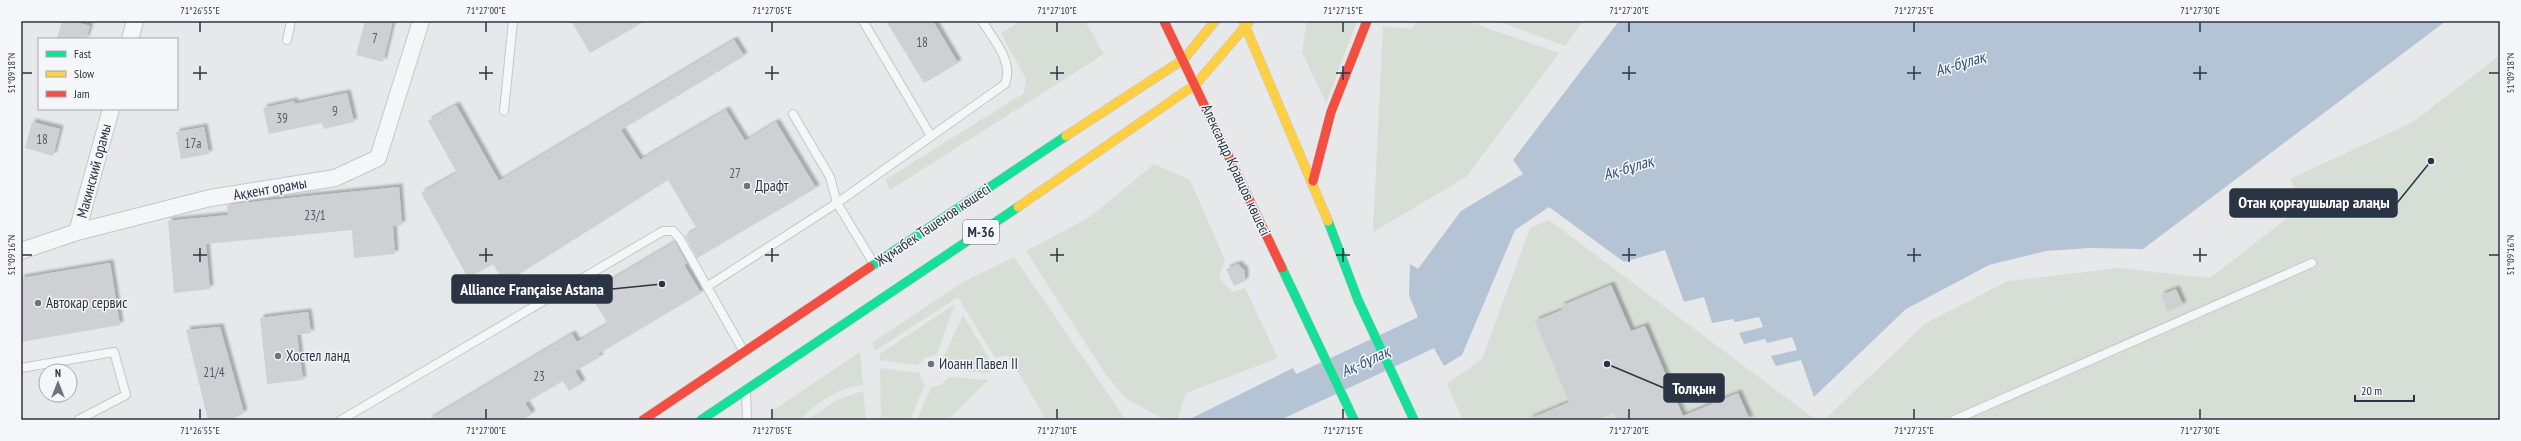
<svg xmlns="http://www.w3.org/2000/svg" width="2521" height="441" font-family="'PT Sans Narrow',sans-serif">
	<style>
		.green { fill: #d6ded6 }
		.water { fill: #b4c4d5 }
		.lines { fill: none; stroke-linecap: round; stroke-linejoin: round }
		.river { stroke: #b4c4d5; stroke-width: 35 }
		.building { fill: #ced0d3; filter: url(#shadow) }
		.lane-casing { stroke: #c4c6c8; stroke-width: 10 }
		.street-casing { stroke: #c4c6c8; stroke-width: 18 }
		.fast-casing { stroke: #c4c6c8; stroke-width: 10 }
		.slow-casing { stroke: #c4c6c8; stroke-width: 10 }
		.jam-casing { stroke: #c4c6c8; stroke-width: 10 }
		.lane { stroke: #f5f6f7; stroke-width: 8 }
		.street { stroke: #f5f6f7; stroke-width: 16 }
		.fast { stroke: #16e098; stroke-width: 9 }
		.slow { stroke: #ffcf43; stroke-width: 9 }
		.jam { stroke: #f24e42; stroke-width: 9 }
		.ticks { fill: none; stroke: #2b3445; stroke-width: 1.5 }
		.poi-dot { fill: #6c737f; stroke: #f4f6f9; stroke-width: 1.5 }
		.labels { text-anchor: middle; stroke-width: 3; stroke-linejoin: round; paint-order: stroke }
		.number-label { font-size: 13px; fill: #545c69 }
		.shield { fill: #f4f6f9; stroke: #676e7b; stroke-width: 1 }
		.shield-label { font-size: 14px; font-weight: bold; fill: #2b3445 }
		.street-label { font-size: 15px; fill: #2b3445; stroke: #f4f6f9 }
		.poi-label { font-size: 15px; fill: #2b3445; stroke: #f4f6f9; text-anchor: start }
		.water-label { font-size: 16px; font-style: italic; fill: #34527a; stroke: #f4f6f9 }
		.leader { fill: none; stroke: #2b3445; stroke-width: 1.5 }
		.callout-dot { fill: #2b3445; stroke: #f4f6f9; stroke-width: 1.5 }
		.callout { fill: #2b3445; stroke: #2b3445; stroke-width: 1.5 }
		.callout-label { font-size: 16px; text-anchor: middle; font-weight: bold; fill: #fff }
		.neatline { fill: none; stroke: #2b3445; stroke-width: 1.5 }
		.ticks-label { font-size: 10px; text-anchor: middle; fill: #2b3445 }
	</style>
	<defs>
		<filter id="shadow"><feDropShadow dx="3.5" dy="-3.5" stdDeviation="1" flood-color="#0004"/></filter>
	</defs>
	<rect width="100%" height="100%" fill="#e6e8ea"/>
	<path class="green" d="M 1021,21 L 1085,21 L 1104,54 L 890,190 L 885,180 L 1024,93 L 1026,79 L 1001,33 Z
		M 1307,21 L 1357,21 L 1326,103 L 1302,52 Z
		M 1417,21 L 1467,21 L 1559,53 L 1466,177 L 1373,232 L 1383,26 L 1411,29 Z
		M 1498,21 L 1583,21 L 1565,46 Z
		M 2500,55 L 2500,420 L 1824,420 L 1926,323 L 2008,281 L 2118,268 L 2210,278 L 2303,206 L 2290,179 L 2413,122 Z
		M 1154,164 L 1190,180 L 1225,260 L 1219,278 L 1233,292 L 1245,288 L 1278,358 L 1186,393 L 1177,420 L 1165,420 L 1125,398 L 1104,372 L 1026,251 L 1090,217 Z
		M 1549,220 L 1816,420 L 1463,420 L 1447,384 L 1482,359 L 1530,228 Z
		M 1014,257 L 1126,420 L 1041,420 L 1044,416 L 1008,355 L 995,358 L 958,297 L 875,351 L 872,343 L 961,283 Z
		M 955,304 L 937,354 L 925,358 L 918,365 L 880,360 L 880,354 Z
		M 963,315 L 995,368 L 989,373 L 949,370 L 944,356 Z
		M 860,352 L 863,385 C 838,388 817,402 800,420 L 773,420 L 772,411 Z
		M 880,368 L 920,373 L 921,380 L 925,384 L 910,420 L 881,420 Z
		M 949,377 L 988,380 L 948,420 L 917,420 L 931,387 L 941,385 Z
		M 863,391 L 866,420 L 808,420 L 837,400 Z"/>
	<path class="water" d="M 1619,21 L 2446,21 L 2143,249 L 2089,248 L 2046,251 L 1989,265 L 1906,309 L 1814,397 L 1801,360 L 1776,366 L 1771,356 L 1797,350 L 1792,337 L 1767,343 L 1765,339 L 1744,344 L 1739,333 L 1763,327 L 1759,317 L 1735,322 L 1733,319 L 1712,323 L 1704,297 L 1684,302 L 1665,250 L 1624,262 L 1549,207 L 1515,230 L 1462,355 L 1444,366 L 1421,325 L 1409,295 L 1410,264 L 1418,269 L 1461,211 L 1523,174 L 1513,160 Z
		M 1293,368 L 1312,403 L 1276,420 L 1188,420 Z"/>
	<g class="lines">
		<path class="river" d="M 1239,420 L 1449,322 L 1460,302"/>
	</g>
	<path class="building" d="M 62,21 L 72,21 L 90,26 L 86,39 L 57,39 Z
		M 365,21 L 393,21 L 383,62 L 356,55 Z
		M 571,21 L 645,21 L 590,53 Z
		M 886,21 L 933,21 L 958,63 L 924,83 Z
		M 734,40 L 744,56 L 621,130 L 640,160 L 726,110 L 745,141 L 776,122 L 816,188 L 697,258 L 685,236 L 697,229 L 668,180 L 505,283 L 493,264 L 468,278 L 421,193 L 457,173 L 428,121 L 456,105 L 499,181 Z
		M 347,93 L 354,122 L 324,129 L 322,123 L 269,134 L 263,108 L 294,101 L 295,104 Z
		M 32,122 L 60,129 L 53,156 L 25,148 Z
		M 204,127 L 209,154 L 181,159 L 176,132 Z
		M 399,187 L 402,225 L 393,226 L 395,254 L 354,258 L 352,230 L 206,244 L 210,289 L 174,293 L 168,221 L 228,215 L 227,205 L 241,203 Z
		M 675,242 L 687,263 L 684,265 L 701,293 L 598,354 L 600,357 L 575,371 L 582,383 L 569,391 L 563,381 L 525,403 L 532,414 L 522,420 L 428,420 L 572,334 L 577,342 L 608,324 L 589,293 Z
		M 110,263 L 120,325 L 21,342 L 21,278 Z
		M 1238,264 L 1245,271 L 1245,281 L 1234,286 L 1226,269 Z
		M 1611,285 L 1631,331 L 1645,326 L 1683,416 L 1738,393 L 1750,420 L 1617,420 L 1614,413 L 1596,420 L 1527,420 L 1569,402 L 1535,321 L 1562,310 L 1561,306 Z
		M 2176,289 L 2183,305 L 2167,312 L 2161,295 Z
		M 308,312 L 311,333 L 297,335 L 303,380 L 267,384 L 260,318 Z
		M 220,327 L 244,413 L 231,420 L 208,420 L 186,330 Z"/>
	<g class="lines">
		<g class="lane-casing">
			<path id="lane" d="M 863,21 L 931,136
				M 287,40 L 291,21
				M 504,111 L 513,21
				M 793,114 L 830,177 L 837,203 L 1005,84 C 1014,62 994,40 982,21
				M 708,286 L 837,203 L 874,264
				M 21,368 L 114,352 L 126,395 L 78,420
				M 746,393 L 747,420
				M 341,420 L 663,231 L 673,231 L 680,239 L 744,352
				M 1954,420 L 2312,263"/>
		</g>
		<g class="street-casing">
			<path id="street" d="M 130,39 L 135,21
				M 77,232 L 111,109
				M 21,251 L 77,232 L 210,198 L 335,178 L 378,158 L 421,21"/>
		</g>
		<g class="fast-casing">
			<path id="fast" d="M 1328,221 L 1358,300 L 1414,420
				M 870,267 L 1066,136
				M 1282,268 L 1354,420
				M 701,420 L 1018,207"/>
		</g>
		<g class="slow-casing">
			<path id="slow" d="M 1243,21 L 1328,221
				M 1066,136 L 1184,59 L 1215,21
				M 1018,207 L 1196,84 L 1250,21"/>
		</g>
		<g class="jam-casing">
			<path id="jam" d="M 1164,21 L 1282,268
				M 1313,181 L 1331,112 L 1367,21
				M 643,420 L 870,267"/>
		</g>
		<use href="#lane" class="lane"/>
		<use href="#street" class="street"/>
		<use href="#fast" class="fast"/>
		<use href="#slow" class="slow"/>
		<use href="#jam" class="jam"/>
	</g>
	<path class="ticks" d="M 200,22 L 200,32M 486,22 L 486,32M 772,22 L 772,32M 1057,22 L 1057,32M 1343,22 L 1343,32M 1629,22 L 1629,32M 1914,22 L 1914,32M 2200,22 L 2200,32M 200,66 L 200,80M 486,66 L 486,80M 772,66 L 772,80M 1057,66 L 1057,80M 1343,66 L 1343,80M 1629,66 L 1629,80M 1914,66 L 1914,80M 2200,66 L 2200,80M 22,73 L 32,73M 193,73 L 207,73M 479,73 L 493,73M 765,73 L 779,73M 1050,73 L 1064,73M 1336,73 L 1350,73M 1622,73 L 1636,73M 1907,73 L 1921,73M 2193,73 L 2207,73M 2489,73 L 2499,73M 200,248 L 200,262M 486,248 L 486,262M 772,248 L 772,262M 1057,248 L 1057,262M 1343,248 L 1343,262M 1629,248 L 1629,262M 1914,248 L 1914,262M 2200,248 L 2200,262M 22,255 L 32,255M 193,255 L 207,255M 479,255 L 493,255M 765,255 L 779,255M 1050,255 L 1064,255M 1336,255 L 1350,255M 1622,255 L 1636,255M 1907,255 L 1921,255M 2193,255 L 2207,255M 2489,255 L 2499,255M 200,409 L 200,419M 486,409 L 486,419M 772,409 L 772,419M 1057,409 L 1057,419M 1343,409 L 1343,419M 1629,409 L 1629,419M 1914,409 L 1914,419M 2200,409 L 2200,419"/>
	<g class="poi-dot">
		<circle cx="747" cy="186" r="4"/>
		<circle cx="38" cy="303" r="4"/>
		<circle cx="278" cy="356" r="4"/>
		<circle cx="931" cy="364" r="4"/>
	</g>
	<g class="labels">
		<g class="number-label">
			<text x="375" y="43">7</text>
			<text x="922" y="47">18</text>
			<text x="335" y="116">9</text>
			<text x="282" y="123">39</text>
			<text x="42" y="144">18</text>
			<text x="193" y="148">17а</text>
			<text x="735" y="178">27</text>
			<text x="315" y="220">23/1</text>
			<text x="214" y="377">21/4</text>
			<text x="539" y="381">23</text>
		</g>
		<rect class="shield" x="963" y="220" width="36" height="24" rx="3"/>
		<g class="shield-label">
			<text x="981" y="237">M-36</text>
		</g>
		<g class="street-label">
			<text transform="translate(1236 170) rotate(65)" y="5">Александр Кравцов көшесі</text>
			<text transform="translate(94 171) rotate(-75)" y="5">Макинский орамы</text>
			<text transform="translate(270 189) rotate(-10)" y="5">Ақкент орамы</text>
			<text transform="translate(933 225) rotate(-34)" y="5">Жұмабек Тәшенов көшесі</text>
		</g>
		<g class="poi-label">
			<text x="755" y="191">Драфт</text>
			<text x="46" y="308">Автокар сервис</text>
			<text x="286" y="361">Хостел ланд</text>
			<text x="939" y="369">Иоанн Павел II</text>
		</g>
		<g class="water-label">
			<text transform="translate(1960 63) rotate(-17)" y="6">Ақ-бұлақ</text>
			<text transform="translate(1628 167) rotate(-17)" y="6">Ақ-бұлақ</text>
			<text transform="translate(1365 361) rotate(-25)" y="6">Ақ-бұлақ</text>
		</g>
	</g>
	<path class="leader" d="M2431 161L2397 203M662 284L612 289M1607 364L1664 388"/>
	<g class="callout-dot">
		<circle cx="2431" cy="161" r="4"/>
		<circle cx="662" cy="284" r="4"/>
		<circle cx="1607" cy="364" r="4"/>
	</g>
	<g class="callout">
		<rect x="2230" y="189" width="167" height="28" rx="4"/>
		<rect x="452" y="275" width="160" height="28" rx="4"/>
		<rect x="1664" y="374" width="60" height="28" rx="4"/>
	</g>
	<g class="callout-label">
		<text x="2314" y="208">Отан қорғаушылар алаңы</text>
		<text x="532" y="295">Alliance Française Astana</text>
		<text x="1694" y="394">Толқын</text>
	</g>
	<rect width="2521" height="441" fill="none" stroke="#f4f6f9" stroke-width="44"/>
	<rect x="38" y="38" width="140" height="72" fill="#f4f6f9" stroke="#a4a8b1"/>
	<rect x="46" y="51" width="20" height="6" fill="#16e098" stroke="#a4a8b1"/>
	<text x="74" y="58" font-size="12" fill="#2b3445">Fast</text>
	<rect x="46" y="71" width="20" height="6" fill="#ffcf43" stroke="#a4a8b1"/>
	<text x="74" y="78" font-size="12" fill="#2b3445">Slow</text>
	<rect x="46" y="91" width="20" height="6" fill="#f24e42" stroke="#a4a8b1"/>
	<text x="74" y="98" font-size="12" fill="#2b3445">Jam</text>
	<g transform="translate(58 383)"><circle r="19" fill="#f4f6f9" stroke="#a4a8b1"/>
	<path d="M0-3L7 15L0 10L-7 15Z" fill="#6c737f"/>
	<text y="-6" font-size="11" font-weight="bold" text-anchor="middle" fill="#2b3445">N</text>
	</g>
	<path d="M2355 395v6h59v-6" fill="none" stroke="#2b3445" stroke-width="2"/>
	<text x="2361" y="395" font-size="12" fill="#2b3445" stroke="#f4f6f9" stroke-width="3" paint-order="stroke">20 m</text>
	<rect x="22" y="22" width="2477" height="397" class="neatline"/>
	<g class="ticks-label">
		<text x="200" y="14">71°26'55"E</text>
		<text x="486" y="14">71°27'00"E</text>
		<text x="772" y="14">71°27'05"E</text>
		<text x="1057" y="14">71°27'10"E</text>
		<text x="1343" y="14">71°27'15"E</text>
		<text x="1629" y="14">71°27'20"E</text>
		<text x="1914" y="14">71°27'25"E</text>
		<text x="2200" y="14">71°27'30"E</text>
		<text transform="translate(11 73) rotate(-90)" y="4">51°09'18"N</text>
		<text transform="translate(2510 73) rotate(-90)" y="4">51°09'18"N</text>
		<text transform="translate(11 255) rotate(-90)" y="4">51°09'16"N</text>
		<text transform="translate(2510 255) rotate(-90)" y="4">51°09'16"N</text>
		<text x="200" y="434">71°26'55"E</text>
		<text x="486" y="434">71°27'00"E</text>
		<text x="772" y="434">71°27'05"E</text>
		<text x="1057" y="434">71°27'10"E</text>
		<text x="1343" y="434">71°27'15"E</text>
		<text x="1629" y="434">71°27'20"E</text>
		<text x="1914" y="434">71°27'25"E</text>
		<text x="2200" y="434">71°27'30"E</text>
	</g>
</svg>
